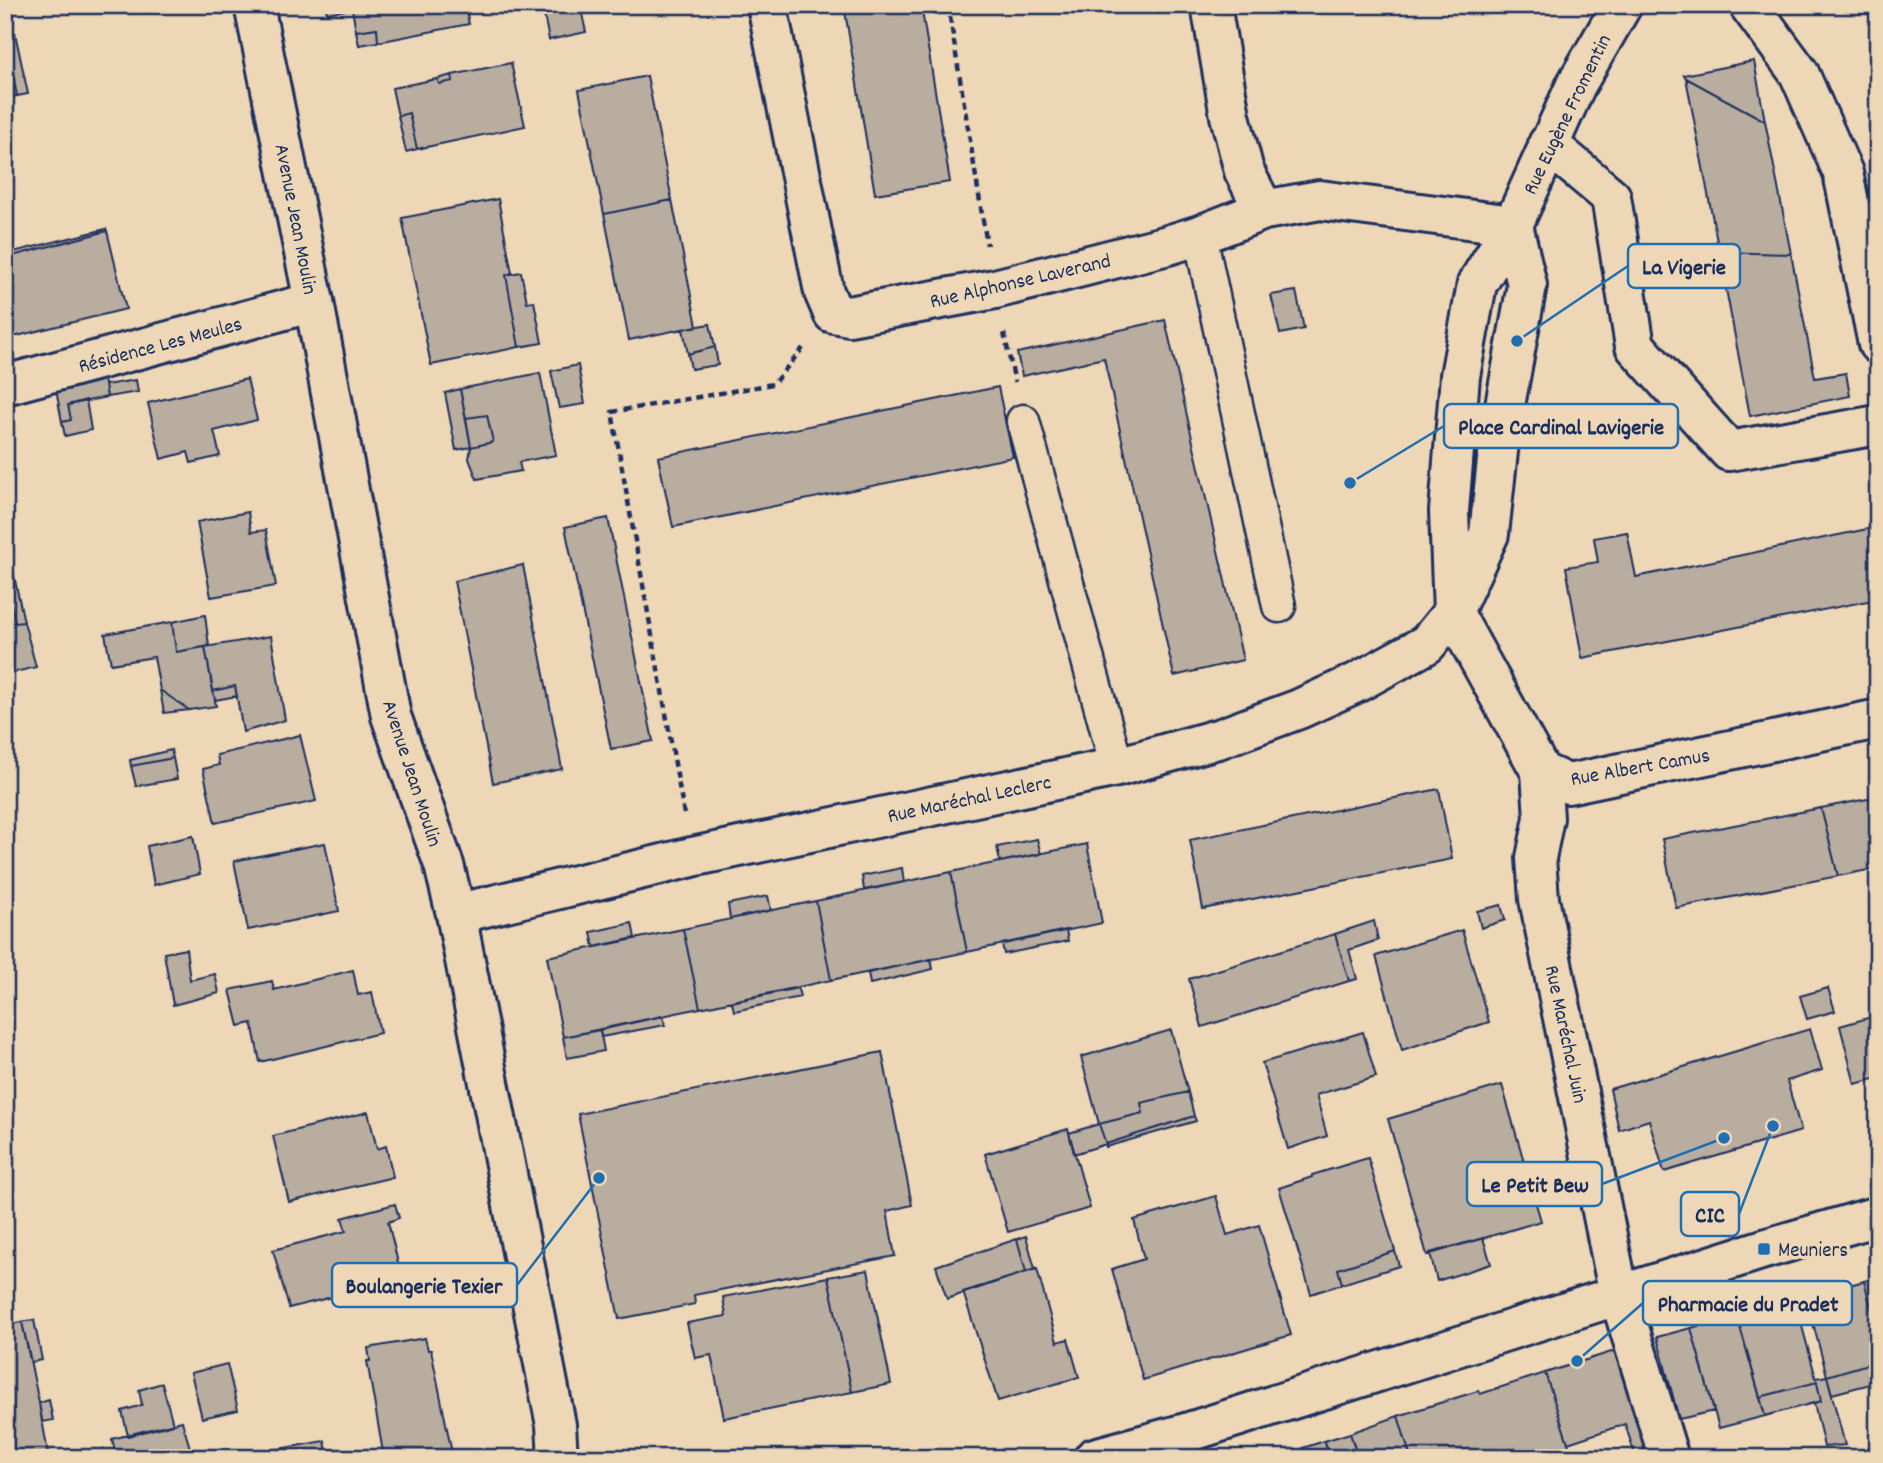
<svg xmlns="http://www.w3.org/2000/svg" width="1883" height="1463" font-family="Dekko,sans-serif">
	<style>
		.building { fill: #b9ada0; stroke: #1b2f5e; stroke-width: 2 }
		.lines { fill: none; stroke-linecap: round; stroke-linejoin: round }
		.service-casing { stroke: #1b2f5e; stroke-width: 37 }
		.minor-casing { stroke: #1b2f5e; stroke-width: 44 }
		.tertiary-casing { stroke: #1b2f5e; stroke-width: 44 }
		.primary-casing { stroke: #1b2f5e; stroke-width: 44 }
		.path { stroke: #1b2f5e; stroke-width: 4.5; stroke-dasharray: 7 5; stroke-linecap: butt }
		.service { stroke: #edd7b6; stroke-width: 32 }
		.minor { stroke: #edd7b6; stroke-width: 38 }
		.tertiary { stroke: #edd7b6; stroke-width: 38 }
		.primary { stroke: #edd7b6; stroke-width: 38 }
		.poi-dot { fill: #1f6fb2; stroke: #edd7b6; stroke-width: 2.5 }
		.labels { text-anchor: middle; stroke-width: 7; stroke-linejoin: round; paint-order: stroke }
		.street-label { font-size: 21px; fill: #1b2f5e; stroke: #edd7b6 }
		.poi-label { font-size: 21px; fill: #1b2f5e; stroke: #edd7b6; text-anchor: start }
		.leader { fill: none; stroke: #1f6fb2; stroke-width: 2.5 }
		.callout-dot { fill: #1f6fb2; stroke: #edd7b6; stroke-width: 2.5 }
		.callout { fill: #edd7b6; stroke: #1f6fb2; stroke-width: 2.5 }
		.callout-label { font-size: 23px; text-anchor: middle; font-weight: bold; fill: #1b2f5e }
	</style>
	<rect width="100%" height="100%" fill="#edd7b6"/>
	<filter id="ink" filterUnits="userSpaceOnUse"><feTurbulence type="fractalNoise" baseFrequency=".0143" numOctaves="2"/><feDisplacementMap in="SourceGraphic" scale="14" xChannelSelector="R" yChannelSelector="G"/><feConvolveMatrix kernelMatrix="1 2 1 2 8 2 1 2 1" color-interpolation-filters="sRGB"/></filter>
	<g filter="url(#ink)">
		<path class="building" d="M 325,5 L 465,5 L 469,24 L 378,42 L 377,28 L 356,31 L 352,9 L 327,13 Z
			M 542,5 L 580,5 L 586,32 L 549,40 Z
			M 844,5 L 921,5 L 950,182 L 875,194 Z
			M 377,28 L 378,42 L 359,45 L 356,31 Z
			M 15,33 L 28,94 L 17,96 L 10,61 L 5,62 L 5,35 Z
			M 10,61 L 17,96 L 5,99 L 5,62 Z
			M 1754,61 L 1765,121 L 1686,78 L 1684,75 Z
			M 511,63 L 525,126 L 417,149 L 409,113 L 398,116 L 392,88 L 437,79 L 439,84 L 453,81 L 452,75 Z
			M 452,75 L 453,81 L 439,84 L 437,79 Z
			M 647,76 L 672,200 L 604,214 L 579,90 Z
			M 1686,78 L 1765,121 L 1791,254 L 1719,252 Z
			M 409,113 L 417,149 L 406,152 L 398,116 Z
			M 498,199 L 512,273 L 506,275 L 519,347 L 431,365 L 402,218 Z
			M 672,200 L 697,326 L 629,340 L 604,214 Z
			M 106,229 L 107,231 L 5,258 L 5,254 Z
			M 107,231 L 126,309 L 5,339 L 5,258 Z
			M 1719,252 L 1791,254 L 1815,378 L 1846,373 L 1850,396 L 1750,416 Z
			M 521,272 L 527,302 L 534,301 L 542,343 L 519,347 L 506,275 Z
			M 1296,291 L 1304,329 L 1280,334 L 1271,295 Z
			M 1165,320 L 1243,660 L 1174,676 L 1104,358 L 1022,376 L 1017,353 Z
			M 710,324 L 715,347 L 688,354 L 683,329 Z
			M 715,347 L 718,365 L 691,369 L 688,354 Z
			M 578,365 L 585,404 L 559,408 L 551,371 Z
			M 103,372 L 107,397 L 68,405 L 71,420 L 62,422 L 55,384 Z
			M 540,373 L 556,455 L 519,462 L 521,471 L 477,479 L 469,459 L 471,447 L 493,442 L 487,415 L 466,418 L 460,389 Z
			M 247,379 L 257,420 L 214,431 L 220,456 L 191,463 L 188,452 L 161,459 L 148,403 Z
			M 136,380 L 138,392 L 107,397 L 105,385 Z
			M 998,387 L 1013,457 L 673,527 L 658,457 Z
			M 460,389 L 471,447 L 456,450 L 445,393 Z
			M 86,400 L 91,430 L 65,436 L 62,422 L 71,420 L 68,405 Z
			M 487,415 L 493,442 L 471,447 L 466,418 Z
			M 248,512 L 251,532 L 266,530 L 276,586 L 211,597 L 197,522 Z
			M 608,518 L 653,741 L 611,749 L 565,527 Z
			M 1877,527 L 1878,599 L 1582,658 L 1566,567 L 1598,562 L 1594,538 L 1627,532 L 1636,577 Z
			M 5,538 L 13,571 L 5,572 Z
			M 523,565 L 562,769 L 493,783 L 454,581 Z
			M 13,571 L 24,622 L 15,623 L 5,579 L 5,572 Z
			M 5,579 L 15,623 L 24,622 L 36,667 L 7,674 Z
			M 205,615 L 209,646 L 176,652 L 172,622 Z
			M 172,622 L 176,652 L 205,647 L 216,706 L 189,710 L 160,690 L 154,657 L 111,664 L 105,634 Z
			M 271,636 L 285,720 L 243,732 L 235,686 L 213,691 L 205,647 Z
			M 235,686 L 237,696 L 215,700 L 213,691 Z
			M 160,690 L 189,710 L 164,713 Z
			M 300,735 L 316,801 L 215,823 L 203,769 L 219,765 L 217,755 Z
			M 171,750 L 173,758 L 131,766 L 130,760 Z
			M 173,758 L 177,779 L 136,786 L 131,766 Z
			M 1439,789 L 1452,859 L 1203,909 L 1190,840 Z
			M 1878,797 L 1878,868 L 1838,876 L 1821,808 Z
			M 1821,808 L 1838,876 L 1676,908 L 1662,839 Z
			M 193,836 L 200,874 L 154,885 L 147,846 Z
			M 1037,839 L 1041,854 L 1000,862 L 997,847 Z
			M 325,843 L 339,911 L 248,930 L 234,861 Z
			M 1087,844 L 1102,923 L 967,952 L 951,872 Z
			M 902,868 L 904,882 L 864,890 L 862,876 Z
			M 951,872 L 967,952 L 831,980 L 816,901 Z
			M 768,896 L 771,910 L 730,919 L 728,904 Z
			M 816,901 L 831,980 L 700,1008 L 683,929 Z
			M 1501,905 L 1505,920 L 1481,928 L 1477,911 Z
			M 1374,921 L 1378,940 L 1349,950 L 1357,979 L 1349,981 L 1335,934 Z
			M 632,923 L 635,938 L 594,947 L 591,932 Z
			M 683,929 L 700,1008 L 563,1037 L 547,957 Z
			M 1066,930 L 1068,941 L 1004,954 L 1002,944 Z
			M 1462,930 L 1489,1022 L 1402,1050 L 1376,956 Z
			M 1335,934 L 1349,981 L 1202,1027 L 1189,979 Z
			M 186,949 L 190,980 L 215,974 L 219,993 L 173,1005 L 164,953 Z
			M 931,959 L 933,969 L 870,984 L 868,973 Z
			M 353,970 L 358,995 L 372,992 L 380,1033 L 260,1062 L 252,1023 L 239,1026 L 230,990 L 272,981 L 274,990 Z
			M 798,988 L 800,997 L 734,1011 L 732,1002 Z
			M 1828,988 L 1835,1011 L 1807,1019 L 1800,996 Z
			M 1878,1015 L 1878,1078 L 1855,1084 L 1840,1026 Z
			M 663,1016 L 665,1025 L 601,1037 L 600,1030 Z
			M 1810,1029 L 1822,1070 L 1787,1081 L 1801,1131 L 1664,1172 L 1649,1120 L 1619,1130 L 1610,1089 Z
			M 600,1030 L 604,1051 L 567,1058 L 563,1037 Z
			M 1171,1030 L 1188,1092 L 1141,1103 L 1143,1113 L 1099,1124 L 1081,1057 Z
			M 1363,1032 L 1376,1077 L 1316,1095 L 1327,1136 L 1288,1149 L 1262,1063 Z
			M 882,1052 L 912,1205 L 887,1211 L 895,1256 L 694,1295 L 695,1304 L 619,1319 L 578,1114 Z
			M 1502,1085 L 1541,1221 L 1427,1255 L 1388,1119 Z
			M 1188,1092 L 1194,1116 L 1106,1144 L 1099,1124 L 1143,1113 L 1141,1103 Z
			M 368,1112 L 377,1149 L 386,1146 L 393,1177 L 289,1202 L 273,1136 Z
			M 1194,1116 L 1196,1121 L 1106,1147 L 1106,1144 Z
			M 1099,1124 L 1106,1144 L 1074,1154 L 1069,1133 Z
			M 1068,1129 L 1090,1208 L 1008,1232 L 985,1154 Z
			M 1368,1158 L 1395,1251 L 1338,1269 L 1342,1284 L 1311,1294 L 1279,1188 L 1312,1177 L 1312,1175 Z
			M 1216,1196 L 1227,1235 L 1259,1225 L 1291,1335 L 1143,1380 L 1112,1269 L 1144,1259 L 1134,1220 Z
			M 395,1204 L 399,1218 L 388,1222 L 402,1279 L 289,1308 L 273,1250 L 346,1231 L 342,1218 Z
			M 1026,1236 L 1035,1269 L 1026,1272 L 1017,1239 Z
			M 1483,1238 L 1491,1264 L 1437,1281 L 1430,1253 Z
			M 1017,1239 L 1026,1272 L 947,1299 L 936,1266 Z
			M 1395,1251 L 1399,1266 L 1342,1284 L 1338,1269 Z
			M 1037,1269 L 1057,1342 L 1068,1339 L 1079,1377 L 998,1401 L 963,1292 Z
			M 868,1270 L 891,1384 L 852,1392 L 828,1277 Z
			M 828,1277 L 852,1392 L 724,1418 L 711,1355 L 695,1358 L 687,1323 L 726,1316 L 723,1297 Z
			M 1878,1277 L 1878,1333 L 1864,1281 Z
			M 1864,1281 L 1878,1333 L 1878,1361 L 1827,1376 L 1806,1297 Z
			M 1795,1300 L 1817,1382 L 1760,1397 L 1737,1316 Z
			M 1737,1316 L 1765,1416 L 1719,1428 L 1691,1328 Z
			M 34,1320 L 42,1360 L 31,1362 L 22,1322 Z
			M 22,1322 L 39,1403 L 49,1458 L 5,1458 L 5,1325 Z
			M 1691,1328 L 1714,1411 L 1679,1419 L 1657,1337 Z
			M 425,1338 L 428,1350 L 431,1350 L 453,1458 L 384,1458 L 367,1361 L 370,1361 L 368,1348 Z
			M 1624,1348 L 1657,1458 L 1636,1458 L 1625,1424 L 1568,1443 L 1545,1373 Z
			M 1878,1361 L 1878,1382 L 1832,1394 L 1827,1376 Z
			M 227,1364 L 238,1410 L 202,1418 L 191,1373 Z
			M 1545,1373 L 1573,1458 L 1411,1458 L 1398,1416 L 1478,1391 L 1480,1394 Z
			M 1827,1376 L 1845,1445 L 1824,1447 L 1814,1403 L 1821,1401 L 1816,1378 Z
			M 1817,1382 L 1821,1401 L 1765,1416 L 1760,1397 Z
			M 162,1383 L 173,1424 L 128,1436 L 122,1411 L 142,1405 L 139,1390 Z
			M 49,1400 L 53,1420 L 42,1422 L 39,1403 Z
			M 1398,1416 L 1411,1458 L 1358,1458 L 1350,1433 Z
			M 182,1421 L 193,1458 L 117,1458 L 112,1439 Z
			M 1350,1433 L 1358,1458 L 1329,1458 L 1324,1441 Z
			M 325,1441 L 328,1458 L 262,1458 L 261,1452 Z
			M 1324,1441 L 1329,1458 L 1306,1458 L 1303,1448 Z"/>
		<g class="lines">
			<g class="service-casing">
				<path id="service" d="M 1200,235 L 1279,606
					M 1023,421 L 1117,767"/>
			</g>
			<g class="minor-casing">
				<path id="minor" d="M 767,5 L 824,292 L 833,313 L 849,316 L 995,289 L 1168,245 L 1200,235 L 1264,210 L 1320,200 L 1513,225
					M 1211,5 L 1230,116 L 1244,171 L 1264,210
					M 1622,5 L 1576,85 L 1513,225 L 1477,284 L 1460,376 L 1449,511 L 1453,612 L 1541,772 L 1568,784 L 1878,719
					M 1749,5 L 1799,73 L 1843,173 L 1878,344
					M 1548,144 L 1611,197 L 1635,346 L 1729,451 L 1878,425
					M 5,385 L 314,302
					M 1541,772 L 1544,818 L 1536,858 L 1539,899 L 1619,1295 L 1669,1458
					M 456,914 L 692,857 L 1117,767 L 1221,738 L 1299,709 L 1358,682 L 1427,644 L 1453,612 L 1489,534 L 1500,433 L 1527,285 L 1513,225"/>
			</g>
			<g class="tertiary-casing">
				<path id="tertiary" d="M 254,5 L 314,302 L 391,716 L 444,865 L 456,914 L 556,1425 L 558,1458"/>
			</g>
			<g class="primary-casing">
				<path id="primary" d="M 1094,1458 L 1186,1433 L 1764,1249 L 1878,1216"/>
			</g>
			<path class="path" d="M 948,5 L 987,245
				M 1004,333 L 1015,382
				M 684,814 L 612,412 L 773,384 L 803,348"/>
			<use href="#service" class="service"/>
			<use href="#minor" class="minor"/>
			<use href="#tertiary" class="tertiary"/>
			<use href="#primary" class="primary"/>
		</g>
	</g>
	<rect class="poi-dot" x="1757" y="1242" width="14" height="14" rx="3.5"/>
	<g class="labels">
		<g class="street-label">
			<text transform="translate(1566 114) rotate(-64)" y="7">Rue Eugène Fromentin</text>
			<text transform="translate(297 219) rotate(79)" y="7">Avenue Jean Moulin</text>
			<text transform="translate(1020 280) rotate(-13)" y="7">Rue Alphonse Laverand</text>
			<text transform="translate(160 344) rotate(-15)" y="7">Résidence Les Meules</text>
			<text transform="translate(1640 766) rotate(-10)" y="7">Rue Albert Camus</text>
			<text transform="translate(413 773) rotate(72)" y="7">Avenue Jean Moulin</text>
			<text transform="translate(969 798) rotate(-12)" y="7">Rue Maréchal Leclerc</text>
			<text transform="translate(1567 1034) rotate(78)" y="7">Rue Maréchal Juin</text>
		</g>
		<g class="poi-label">
			<text x="1778" y="1256">Meuniers</text>
		</g>
	</g>
	<path class="leader" d="M1517 341L1628 266M1350 483L1444 426M1724 1138L1602 1184M1773 1126L1739 1214M599 1178L517 1285M1577 1361L1643 1303"/>
	<g class="callout-dot">
		<circle cx="1517" cy="341" r="7"/>
		<circle cx="1350" cy="483" r="7"/>
		<circle cx="1724" cy="1138" r="7"/>
		<circle cx="1773" cy="1126" r="7"/>
		<circle cx="599" cy="1178" r="7"/>
		<circle cx="1577" cy="1361" r="7"/>
	</g>
	<g class="callout">
		<rect x="1628" y="244" width="112" height="44" rx="7"/>
		<rect x="1444" y="404" width="234" height="44" rx="7"/>
		<rect x="1467" y="1162" width="135" height="44" rx="7"/>
		<rect x="1681" y="1192" width="58" height="44" rx="7"/>
		<rect x="332" y="1263" width="185" height="44" rx="7"/>
		<rect x="1643" y="1281" width="209" height="44" rx="7"/>
	</g>
	<g class="callout-label">
		<text x="1684" y="274">La Vigerie</text>
		<text x="1561" y="434">Place Cardinal Lavigerie</text>
		<text x="1535" y="1192">Le Petit Bew</text>
		<text x="1710" y="1222">CIC</text>
		<text x="424" y="1293">Boulangerie Texier</text>
		<text x="1748" y="1311">Pharmacie du Pradet</text>
	</g>
	<rect width="1883" height="1463" fill="none" stroke="#edd7b6" stroke-width="28"/>
	<rect x="14" y="14" width="1855" height="1435" fill="none" stroke="#1b2f5e" stroke-width="2.5" filter="url(#ink)"/>
</svg>
